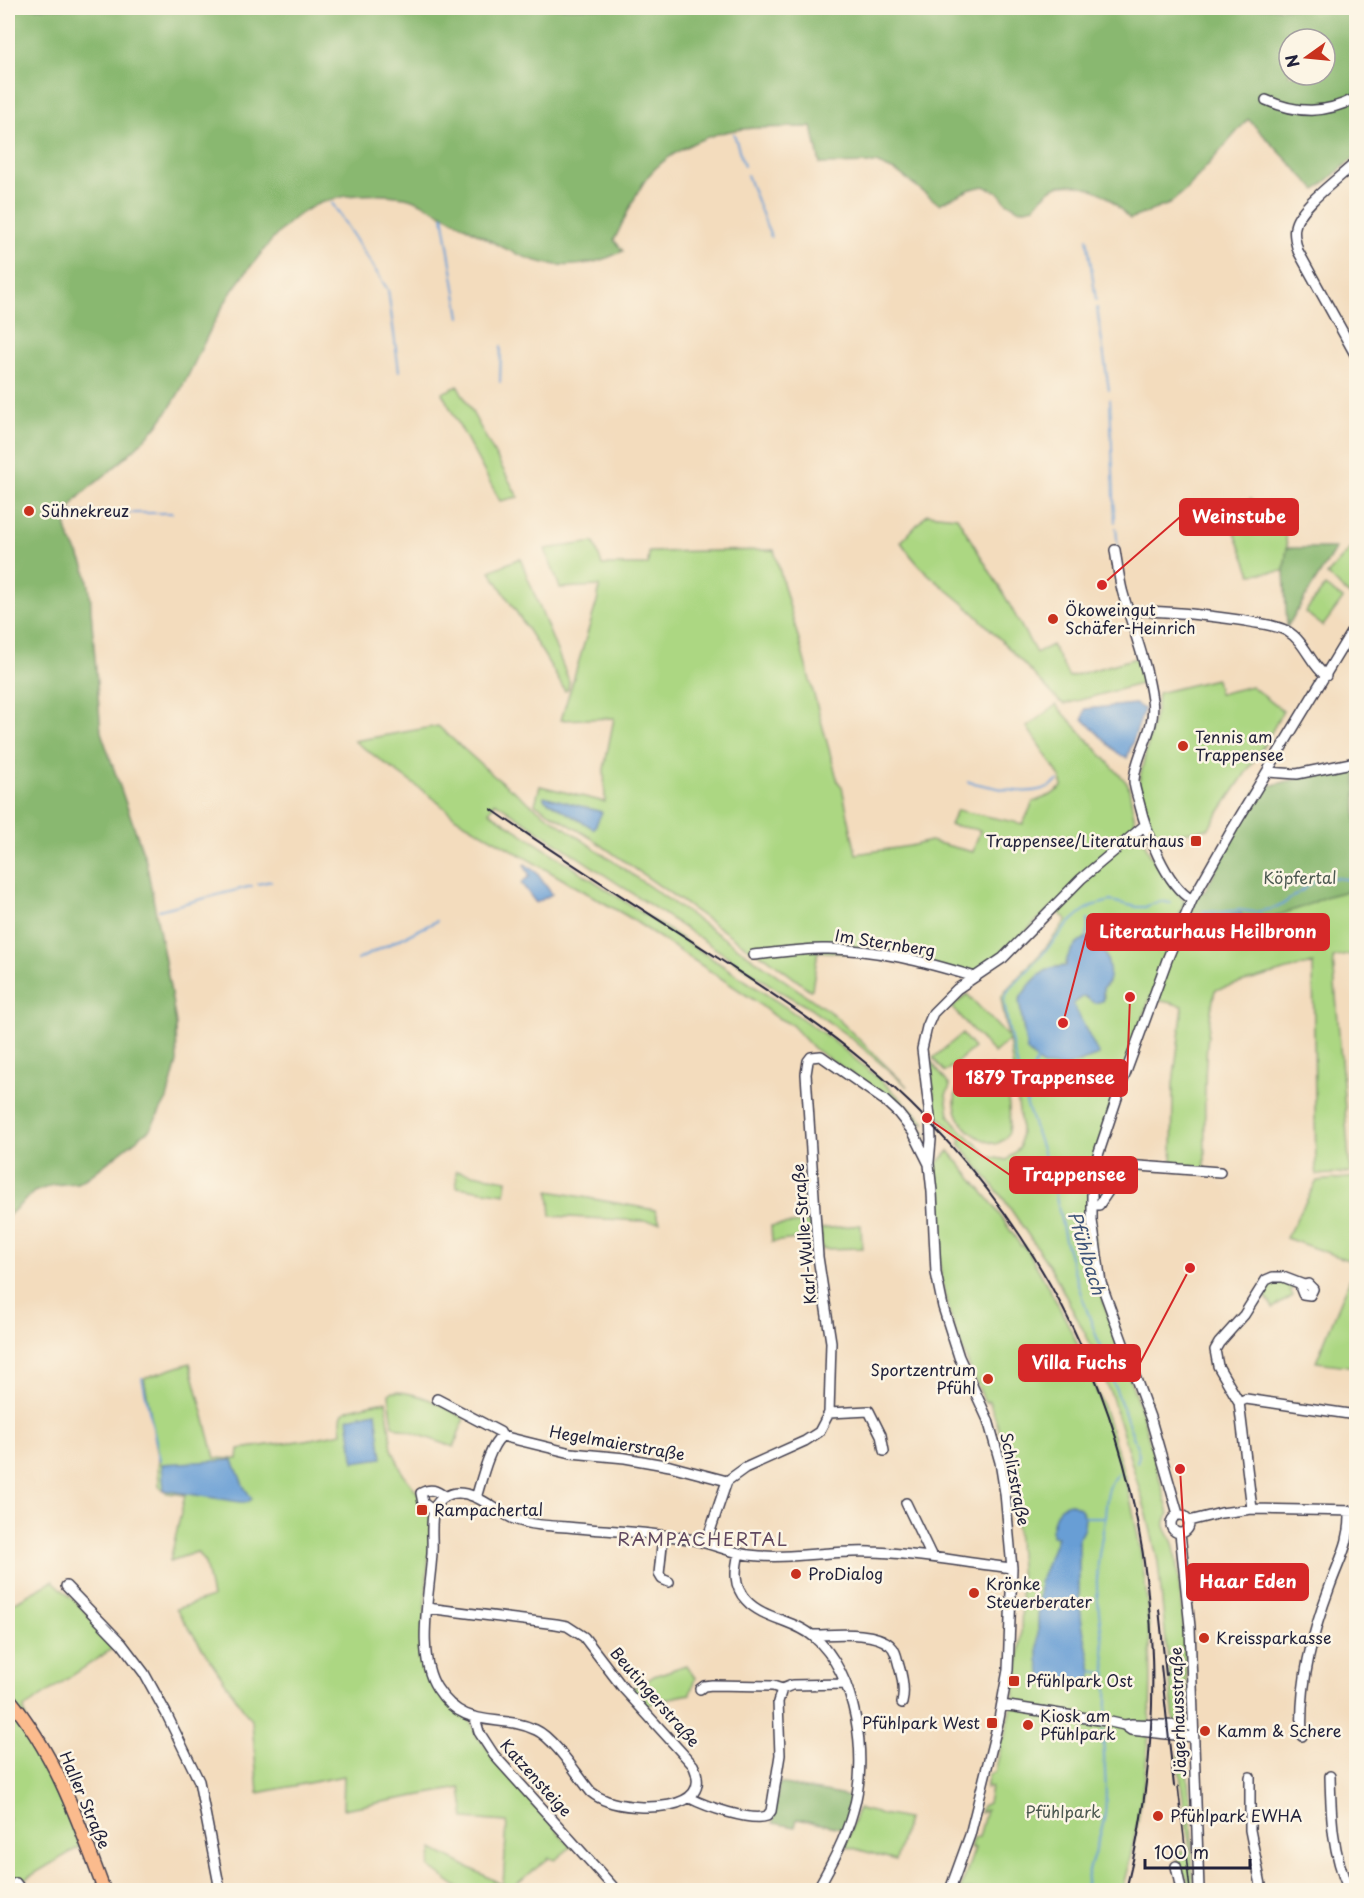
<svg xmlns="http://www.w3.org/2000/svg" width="1364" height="1898" font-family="'Playpen Sans',sans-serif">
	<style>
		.green { fill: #acd782; stroke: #677c5e; stroke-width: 1.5; fill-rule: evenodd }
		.forest { fill: #89b870; stroke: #566d56; stroke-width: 1.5; fill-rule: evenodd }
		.water { fill: #679ed5; stroke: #446088; stroke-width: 1.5 }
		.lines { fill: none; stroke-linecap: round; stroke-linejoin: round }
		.stream { stroke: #679ed5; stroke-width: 2 }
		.minor-casing { stroke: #413e4e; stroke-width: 12 }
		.major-casing { stroke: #413e4e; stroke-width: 15 }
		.minor { stroke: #fff; stroke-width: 9 }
		.major { stroke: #fbbb8d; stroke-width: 12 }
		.tram { stroke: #22223b; stroke-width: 1.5 }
		.rail { stroke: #22223b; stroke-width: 2 }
		.poi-dot { fill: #c8321e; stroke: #fcf5e5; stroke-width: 2 }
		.labels { text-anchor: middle; stroke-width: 5; stroke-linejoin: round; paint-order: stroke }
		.poi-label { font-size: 16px; fill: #22223b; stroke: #fcf5e5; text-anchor: start }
		.park-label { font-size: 16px; fill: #4b5850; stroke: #fcf5e5 }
		.street-label { font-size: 16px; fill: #22223b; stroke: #fcf5e5 }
		.water-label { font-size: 18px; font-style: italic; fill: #3e5479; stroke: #fcf5e5 }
		.neighbourhood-label { font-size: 18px; letter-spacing: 1.5px; fill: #614960; stroke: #fcf5e5 }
		.leader { fill: none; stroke: #d62828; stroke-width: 2 }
		.callout-dot { fill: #d62828; stroke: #fcf5e5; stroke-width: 2 }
		.callout { fill: #d62828; stroke: #d62828; stroke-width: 2 }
		.callout-label { font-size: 18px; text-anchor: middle; font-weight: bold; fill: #fff }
	</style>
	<rect width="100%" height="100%" fill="#fcf5e5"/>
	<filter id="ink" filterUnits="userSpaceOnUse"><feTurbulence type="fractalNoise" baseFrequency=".0167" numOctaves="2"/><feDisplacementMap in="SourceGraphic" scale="12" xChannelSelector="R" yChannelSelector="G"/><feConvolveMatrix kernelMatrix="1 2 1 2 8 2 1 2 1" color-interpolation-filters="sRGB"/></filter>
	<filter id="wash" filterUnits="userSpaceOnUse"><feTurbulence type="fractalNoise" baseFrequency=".008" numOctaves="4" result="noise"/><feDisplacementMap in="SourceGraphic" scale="24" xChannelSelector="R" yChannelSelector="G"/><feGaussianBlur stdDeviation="1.35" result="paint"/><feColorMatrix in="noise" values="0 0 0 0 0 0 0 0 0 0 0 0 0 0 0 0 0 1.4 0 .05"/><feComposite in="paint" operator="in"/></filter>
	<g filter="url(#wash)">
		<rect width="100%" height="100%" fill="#f3dcbd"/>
		<path class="green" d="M 458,386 L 518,497 L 500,501 L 442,393 Z
			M 1251,499 L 1262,519 L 1283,513 L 1287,548 L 1284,571 L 1251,574 L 1227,513 Z
			M 927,514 L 957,517 L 1003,593 L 1036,653 L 1052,645 L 1069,677 L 1136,658 L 1144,683 L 1065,704 L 1060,702 C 1028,669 997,634 963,603 C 937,581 920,571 901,542 Z
			M 594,542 L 602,565 L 648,565 L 649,552 L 774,550 L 838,782 L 842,787 L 856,854 L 910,846 L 930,841 L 973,852 L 980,830 L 950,825 L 957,810 L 1023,824 L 1033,802 L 1051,795 L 1062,787 L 1061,778 L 1027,727 L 1056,705 L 1128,784 L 1135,821 L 1150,855 L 1184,901 L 1168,951 L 1356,810 L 1356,953 L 1333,958 L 1350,1173 L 1316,1175 L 1313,963 L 1215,990 C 1202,1049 1205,1110 1205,1170 L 1172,1167 L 1173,1084 L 1183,1006 L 1150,998 L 1092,1167 L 1096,1280 L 1143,1417 L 1169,1514 C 1161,1524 1166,1529 1171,1539 C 1175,1545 1175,1555 1176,1561 C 1184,1614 1186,1667 1188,1721 L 1174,1721 L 1158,1562 L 1147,1515 L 1112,1397 L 1089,1341 L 1052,1270 L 1005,1201 L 959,1143 L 962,1140 L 936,1113 L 931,1075 L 925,1054 L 950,1086 L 946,1095 L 949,1115 L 957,1126 L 990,1157 L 1007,1160 L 1020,1147 L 1021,1125 L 1009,1040 L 994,1053 L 952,1008 L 967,994 L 1008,1037 L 1001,998 L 1007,989 L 1043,951 L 1067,920 L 1052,907 L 972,981 C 929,957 867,956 818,951 L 812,989 L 810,990 L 766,957 L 754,952 L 591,838 L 535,804 L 540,786 L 605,802 L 604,769 L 614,718 L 561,720 L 598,598 L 599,586 L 560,588 L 545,549 ZM 1066,966 L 1108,980 L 1107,985 L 1103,988 L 1104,997 L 1084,996 L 1073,1004 L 1081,1062 L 1043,1066 L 1027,1051 L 1019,1000 L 1054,967 Z
			M 1356,543 L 1356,597 L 1355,600 L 1327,575 Z
			M 520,558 L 569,681 L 568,689 L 565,691 L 544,655 L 490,571 Z
			M 1325,586 L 1343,599 L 1323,626 L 1305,612 Z
			M 1216,679 L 1219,694 L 1251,686 L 1283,711 L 1263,747 L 1208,829 L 1153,837 L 1138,785 L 1156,710 L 1158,693 Z
			M 438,726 L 494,776 L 532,805 L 833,1014 L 908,1087 L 851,1038 L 809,1008 L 778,990 L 495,802 L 489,812 L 781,1004 L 831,1039 L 886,1085 L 924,1121 L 925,1124 L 915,1118 L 913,1119 L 925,1132 L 924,1138 L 922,1138 L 903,1112 L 891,1100 L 813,1048 L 792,1025 L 774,1016 L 754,1000 L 627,916 L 456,818 L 433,798 L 354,741 Z
			M 962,1034 L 974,1048 L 945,1072 L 933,1058 Z
			M 992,1066 C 997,1070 1002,1073 1004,1080 C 1008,1090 1011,1121 1009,1132 C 1007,1139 1002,1141 996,1144 C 968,1137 947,1115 958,1085 L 981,1068 Z
			M 949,1151 L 991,1202 L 1021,1246 L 1024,1245 C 1040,1272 1056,1300 1070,1328 C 1155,1506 1174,1700 1122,1890 L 960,1890 L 975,1848 L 970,1848 L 973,1838 L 979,1837 L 986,1810 L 980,1813 L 982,1806 L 988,1803 L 991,1787 L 986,1788 L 989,1774 L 995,1772 L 1001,1747 L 995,1748 L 998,1740 L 1004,1738 C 1008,1722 1013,1706 1015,1690 C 1025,1633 1022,1577 1016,1521 C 1011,1480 1005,1439 989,1401 L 985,1402 C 969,1366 952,1329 944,1291 C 936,1250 936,1208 934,1167 Z
			M 456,1171 L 507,1180 L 505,1194 L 457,1187 Z
			M 1356,1177 L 1356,1263 L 1286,1238 L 1317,1181 Z
			M 549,1191 L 655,1210 L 660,1222 L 551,1216 Z
			M 810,1222 L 812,1237 L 772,1242 L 771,1226 Z
			M 861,1225 L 862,1248 L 822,1249 L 820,1229 Z
			M 1356,1264 L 1356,1367 L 1316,1362 Z
			M 1278,1280 L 1295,1287 L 1290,1290 L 1293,1296 L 1273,1308 L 1262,1291 L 1270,1282 Z
			M 190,1363 L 215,1458 L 238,1459 L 239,1449 L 306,1440 L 342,1433 C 342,1428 339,1418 343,1413 C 348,1407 377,1403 386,1401 L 392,1449 L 403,1474 L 432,1511 L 423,1634 L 430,1678 L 470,1720 L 477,1736 L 571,1847 L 555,1860 L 549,1858 L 509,1890 L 461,1890 L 429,1867 L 433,1849 L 503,1885 L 507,1822 L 465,1819 L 461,1788 L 343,1809 L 344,1776 L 258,1793 L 252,1722 L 176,1609 L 212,1597 L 205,1563 L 197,1552 L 170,1561 L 185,1495 L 167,1493 L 159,1486 L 158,1466 L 159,1461 L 144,1378 Z
			M 392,1392 C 418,1391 442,1405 464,1418 L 454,1447 L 393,1426 L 389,1394 Z
			M 53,1581 L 81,1607 L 116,1646 L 24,1708 L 29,1736 L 52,1776 L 81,1846 L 15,1885 L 18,1890 L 8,1890 L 8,1606 Z
			M 686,1665 L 695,1678 L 690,1694 L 660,1700 L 645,1707 L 630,1688 L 639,1686 L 654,1676 Z
			M 1180,1753 L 1186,1758 L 1191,1812 L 1193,1890 L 1186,1890 L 1185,1887 L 1188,1887 L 1187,1876 L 1184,1876 L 1178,1858 L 1181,1857 L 1179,1851 L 1190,1850 L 1178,1760 Z
			M 858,1809 L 907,1819 L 896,1860 L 845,1846 Z"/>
		<path class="forest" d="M 8,8 L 1356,8 L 1356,156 L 1316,190 L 1248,119 L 1186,190 L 1169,204 L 1130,219 C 1122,212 1114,201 1106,196 C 1093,187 1069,181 1055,187 C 1046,191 1040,200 1034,207 L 1020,210 L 1006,202 L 998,192 L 984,186 L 971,189 L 939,204 L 899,173 L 876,163 L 820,164 L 812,127 C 762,128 727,123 682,149 C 669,157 659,163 649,175 C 636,191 624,221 614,240 L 623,251 C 552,287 508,249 446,216 C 433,210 420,200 405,197 C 392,195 373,194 360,195 C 311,197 287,220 259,256 C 249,269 237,282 229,296 C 203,337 189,385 159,423 C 145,441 127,456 110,471 C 95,484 73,497 67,516 C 61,532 78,550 84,566 C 89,581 91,594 91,610 L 101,732 L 146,861 L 170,987 L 176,1024 L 177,1062 L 167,1099 L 150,1129 L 90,1176 L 77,1183 L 53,1185 L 34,1192 L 8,1216 ZM 1289,39 L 1325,39 L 1325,75 L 1289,75 Z
			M 1287,548 L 1336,548 L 1287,627 L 1284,571 Z
			M 1356,764 L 1356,889 L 1328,896 L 1303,907 L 1168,952 L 1184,901 L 1205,891 L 1257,789 Z
			M 779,1783 L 851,1797 L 846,1829 L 797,1819 L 795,1827 L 773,1823 Z"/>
		<path class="water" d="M 1135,704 L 1144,709 L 1127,758 L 1121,756 L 1083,719 L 1085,709 Z
			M 544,796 L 602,812 L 594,829 L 544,799 Z
			M 525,864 L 536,872 L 552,894 L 536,903 L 521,883 L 530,876 L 524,865 Z
			M 1240,913 L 1247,920 L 1224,930 L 1200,929 L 1205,915 L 1227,917 Z
			M 1087,937 C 1091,940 1097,942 1100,946 C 1108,956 1115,979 1103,988 L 1103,1001 L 1094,1003 L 1084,996 L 1073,1004 L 1099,1055 L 1064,1067 L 1043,1066 L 1027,1051 L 1019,1000 C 1027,987 1037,974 1051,968 C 1056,967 1061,967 1066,966 C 1066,953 1077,943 1087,937 Z
			M 376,1412 L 382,1458 L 354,1462 L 348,1418 Z
			M 233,1460 L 244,1487 L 252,1499 L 246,1503 L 164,1490 L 162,1464 Z
			M 1070,1503 L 1080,1508 L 1085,1517 L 1084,1528 L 1079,1538 L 1079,1595 L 1082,1624 L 1092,1671 L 1091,1679 L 1076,1687 L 1052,1689 L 1044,1682 L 1038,1661 L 1038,1619 L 1040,1581 L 1057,1537 L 1052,1536 C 1052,1523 1054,1506 1070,1503 Z"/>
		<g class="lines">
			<path class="stream" d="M 734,134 L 744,166
				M 747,175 L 771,237
				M 332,203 L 388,290 L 399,371
				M 443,216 L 460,317
				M 1087,238 L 1096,300
				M 1097,308 L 1109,390
				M 500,382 L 501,346
				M 1110,399 L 1115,522
				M 72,513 L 172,513
				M 1116,528 L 1118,549
				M 968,782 C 997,787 1034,801 1058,781
				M 258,884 L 271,881
				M 1091,906 C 1071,918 1061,933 1047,949 C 1035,964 1021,977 1008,991 L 1004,1000 L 1008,1026 L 1025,1100 L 1053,1181 L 1065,1240 L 1081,1294 L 1137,1447 L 1139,1455 L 1137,1462
				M 1088,909 L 1091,906 L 1111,901 L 1137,907 L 1145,907 L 1160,901 L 1170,903
				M 159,910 L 252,886
				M 1203,911 L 1222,912 L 1239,910 L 1255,912 L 1272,909 L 1286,902 L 1318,879 L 1325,877 L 1356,880
				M 1087,937 L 1088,919
				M 357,960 L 437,921
				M 1027,1103 L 1030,1076 L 1037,1060
				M 142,1378 L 160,1460
				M 1085,1517 L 1104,1517
				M 1092,1671 L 1107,1674
				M 1106,1714 C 1111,1670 1098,1628 1097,1585 C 1096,1564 1101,1545 1104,1525 C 1107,1506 1104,1488 1118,1473
				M 1085,1890 C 1088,1864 1101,1840 1105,1814 C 1108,1786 1103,1758 1103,1730"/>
		</g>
	</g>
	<g filter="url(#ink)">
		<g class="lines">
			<g class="minor-casing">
				<path id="minor" d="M 1266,100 C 1298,114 1325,114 1356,98
					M 1356,162 C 1341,177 1298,207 1295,227 C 1293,235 1296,243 1298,251 L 1356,356
					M 1115,550 C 1117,563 1119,577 1122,590 C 1132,627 1147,663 1152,700 C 1157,729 1136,752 1134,780 C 1134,787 1137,795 1139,802 C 1146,831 1165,884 1192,900
					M 1130,611 C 1169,610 1207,615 1246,621 C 1259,624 1274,624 1287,631 C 1305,641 1310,664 1326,676
					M 1268,772 L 1297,774 L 1356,762
					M 753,955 C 776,953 799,949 822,949 C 874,948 926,962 975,977
					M 929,1162 L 931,1140 L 930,1117 L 922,1049 L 927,1027 L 933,1013 L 957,989 L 1003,958 L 1081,879 L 1145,825
					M 1092,1205 L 1099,1205 L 1126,1165 L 1220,1172
					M 437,1399 L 500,1432 L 502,1436
					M 1239,1402 L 1246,1399 L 1356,1415
					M 829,1413 L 869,1411 L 881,1435 L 884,1451
					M 476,1498 C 481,1482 489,1446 502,1436 L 571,1453 L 625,1458 L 670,1466 L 727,1481
					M 906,1503 L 932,1557
					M 1252,1509 L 1239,1402 L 1218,1366 L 1215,1350 L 1219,1343 L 1244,1315 L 1266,1280 L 1273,1277 L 1283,1277 L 1304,1285 L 1308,1284 L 1313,1289 L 1310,1295 L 1303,1294 L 1301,1289 L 1304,1285
					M 434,1511 L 423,1503 L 421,1493 C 431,1488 436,1490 445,1497
					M 1178,1514 L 1151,1420 L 1101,1283 L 1092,1221 L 1092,1188 L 1095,1164 L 1122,1083 L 1167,960 L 1192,900 L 1233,828 L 1356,624
					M1171 1524a9 9 0 1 1 18 0a9 9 0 1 1-18 0Z
					M 1189,1521 L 1221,1513 L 1252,1509 L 1356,1511
					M 1180,1533 L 1190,1627 L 1199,1890
					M 663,1536 L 659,1574 L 662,1579 L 669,1582
					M 706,1543 L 727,1481 L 745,1468 L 805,1441 L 819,1432 L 829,1413 L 831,1342 L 818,1257 L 806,1074 L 808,1061 L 811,1057 L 821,1056 L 884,1100 L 898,1113 L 913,1132 L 929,1164 L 932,1192 L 936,1273 L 943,1307 L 959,1357 L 988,1420 L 1000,1462 L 1005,1493 L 1012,1568 L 1008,1670 L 999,1719 L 970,1835 L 950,1890
					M 739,1553 C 735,1570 733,1586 746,1600 C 763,1619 795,1620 814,1637 C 857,1673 869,1759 853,1811 C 845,1840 831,1865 817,1890
					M 66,1586 L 122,1644 L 144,1673 L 166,1713 L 199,1781 L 220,1890
					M 427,1608 L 556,1624 L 567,1626 L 584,1637 L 623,1688 L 693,1765 C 717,1814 634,1811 607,1801 C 601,1799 596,1796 591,1792 C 578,1776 554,1738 536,1730 C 499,1712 466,1733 437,1688 C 415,1654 430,1592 432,1553 C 433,1540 430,1523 434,1510 C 436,1502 444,1496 451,1494 C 473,1488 495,1511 514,1519 C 530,1525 549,1526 567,1527 C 607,1531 648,1532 688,1539 C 709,1542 728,1552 749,1555 C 790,1560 831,1550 871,1552 C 919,1553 965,1563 1012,1568
					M 812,1635 C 833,1635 874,1630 890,1645 C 896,1650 897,1659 899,1666 C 903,1679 905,1691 902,1703
					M 700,1689 L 704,1686 L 712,1685 L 773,1686 L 782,1689
					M 1002,1705 L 1106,1721 L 1124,1725 L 1131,1730 L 1193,1737
					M 475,1718 L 479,1732 L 494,1755 L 616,1890
					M 1124,1725 L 1132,1724 L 1192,1726
					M 1302,1736 C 1299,1684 1312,1634 1330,1586 C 1340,1558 1351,1542 1350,1511
					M 1330,1776 C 1331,1816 1332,1853 1349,1890
					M 1250,1777 L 1250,1830 L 1262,1890
					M 690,1798 C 705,1806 751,1822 767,1816 L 771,1811 L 780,1755 L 778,1702 L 782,1689 L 792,1685 L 846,1684
					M 1176,1866 L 1181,1890
					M 16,1883 L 21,1890"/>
			</g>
			<g class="major-casing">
				<path id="major" d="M 8,1697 C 56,1755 78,1820 104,1890"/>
			</g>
			<use href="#minor" class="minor"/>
			<use href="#major" class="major"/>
			<path class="tram" d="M 1178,1786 L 1190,1890"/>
			<path class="rail" d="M 491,809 C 566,862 644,910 721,960 C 771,993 821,1025 867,1064 C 1110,1269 1203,1584 1126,1890
				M 1159,1609 L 1166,1675
				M 1161,1666 L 1174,1786"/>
		</g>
	</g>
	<g class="poi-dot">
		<circle cx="29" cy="511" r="6"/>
		<circle cx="1053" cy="619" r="6"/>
		<circle cx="1183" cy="746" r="6"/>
		<rect x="1190" y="835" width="12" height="12" rx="3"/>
		<circle cx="988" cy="1379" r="6"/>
		<rect x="416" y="1504" width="12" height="12" rx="3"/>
		<circle cx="796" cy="1574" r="6"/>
		<circle cx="974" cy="1593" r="6"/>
		<circle cx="1204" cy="1638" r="6"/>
		<rect x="1008" y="1675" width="12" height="12" rx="3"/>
		<rect x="986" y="1717" width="12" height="12" rx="3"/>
		<circle cx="1028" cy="1725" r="6"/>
		<circle cx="1205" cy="1731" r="6"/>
		<circle cx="1158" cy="1816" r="6"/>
	</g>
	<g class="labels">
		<g class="poi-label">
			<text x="41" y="517">Sühnekreuz</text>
			<text x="1065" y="616">Ökoweingut<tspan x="1065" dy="18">Schäfer-Heinrich</tspan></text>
			<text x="1195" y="743">Tennis am<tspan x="1195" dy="18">Trappensee</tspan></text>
			<text x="1184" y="847" text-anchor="end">Trappensee/Literaturhaus</text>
			<text x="976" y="1376" text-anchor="end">Sportzentrum<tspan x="976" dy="18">Pfühl</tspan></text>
			<text x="434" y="1516">Rampachertal</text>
			<text x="808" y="1580">ProDialog</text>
			<text x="986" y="1590">Krönke<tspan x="986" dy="18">Steuerberater</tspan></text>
			<text x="1216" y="1644">Kreissparkasse</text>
			<text x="1026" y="1687">Pfühlpark Ost</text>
			<text x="1040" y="1722">Kiosk am<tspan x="1040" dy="18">Pfühlpark</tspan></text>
			<text x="980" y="1729" text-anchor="end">Pfühlpark West</text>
			<text x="1217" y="1737">Kamm &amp; Schere</text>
			<text x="1170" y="1822">Pfühlpark EWHA</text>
		</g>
		<g class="park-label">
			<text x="1300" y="884">Köpfertal</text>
			<text x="1063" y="1818">Pfühlpark</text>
		</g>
		<g class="street-label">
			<text transform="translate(885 943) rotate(9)" y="6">Im Sternberg</text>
			<text transform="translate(804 1234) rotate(-95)" y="6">Karl-Wulle-Straße</text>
			<text transform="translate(617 1443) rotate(10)" y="6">Hegelmaierstraße</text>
			<text transform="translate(1015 1479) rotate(79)" y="6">Schlizstraße</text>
			<text transform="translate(655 1697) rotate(49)" y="6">Beutingerstraße</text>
			<text transform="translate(1178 1712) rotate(-92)" y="6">Jägerhausstraße</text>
			<text transform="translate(536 1778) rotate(48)" y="6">Katzensteige</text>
			<text transform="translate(85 1800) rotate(67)" y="6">Haller Straße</text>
		</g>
		<g class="water-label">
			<text transform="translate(1086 1253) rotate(73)" y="6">Pfühlbach</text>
		</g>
		<g class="neighbourhood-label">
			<text x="703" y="1546">RAMPACHERTAL</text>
		</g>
	</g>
	<path class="leader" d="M1102 585L1180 517M1063 1023L1087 932M1130 997L1127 1078M927 1118L1010 1175M1190 1268L1140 1363M1180 1469L1187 1582"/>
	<g class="callout-dot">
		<circle cx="1102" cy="585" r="6"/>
		<circle cx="1063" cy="1023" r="6"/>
		<circle cx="1130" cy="997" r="6"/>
		<circle cx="927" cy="1118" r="6"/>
		<circle cx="1190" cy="1268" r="6"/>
		<circle cx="1180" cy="1469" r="6"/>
	</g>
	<g class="callout">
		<rect x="1180" y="499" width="118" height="36" rx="6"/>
		<rect x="1087" y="914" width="242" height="36" rx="6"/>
		<rect x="954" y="1060" width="173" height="36" rx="6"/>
		<rect x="1010" y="1157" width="127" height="36" rx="6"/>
		<rect x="1019" y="1345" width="121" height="36" rx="6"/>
		<rect x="1187" y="1564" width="121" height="36" rx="6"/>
	</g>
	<g class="callout-label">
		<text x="1239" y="523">Weinstube</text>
		<text x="1208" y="938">Literaturhaus Heilbronn</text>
		<text x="1040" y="1084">1879 Trappensee</text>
		<text x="1074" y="1181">Trappensee</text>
		<text x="1079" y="1369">Villa Fuchs</text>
		<text x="1248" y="1588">Haar Eden</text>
	</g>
	<rect width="1364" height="1898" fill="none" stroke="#fcf5e5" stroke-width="30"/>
	<g transform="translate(1307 57) rotate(255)"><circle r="28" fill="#fcf5e5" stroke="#a5a1a1" stroke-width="1.5"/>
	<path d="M0-4.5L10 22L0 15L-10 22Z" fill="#c8321e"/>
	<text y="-9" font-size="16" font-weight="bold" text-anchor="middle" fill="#22223b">N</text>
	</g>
	<path d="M1145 1859v9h105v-9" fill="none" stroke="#22223b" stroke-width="3"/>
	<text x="1154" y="1859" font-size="18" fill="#22223b" stroke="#fcf5e5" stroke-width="4.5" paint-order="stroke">100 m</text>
</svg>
